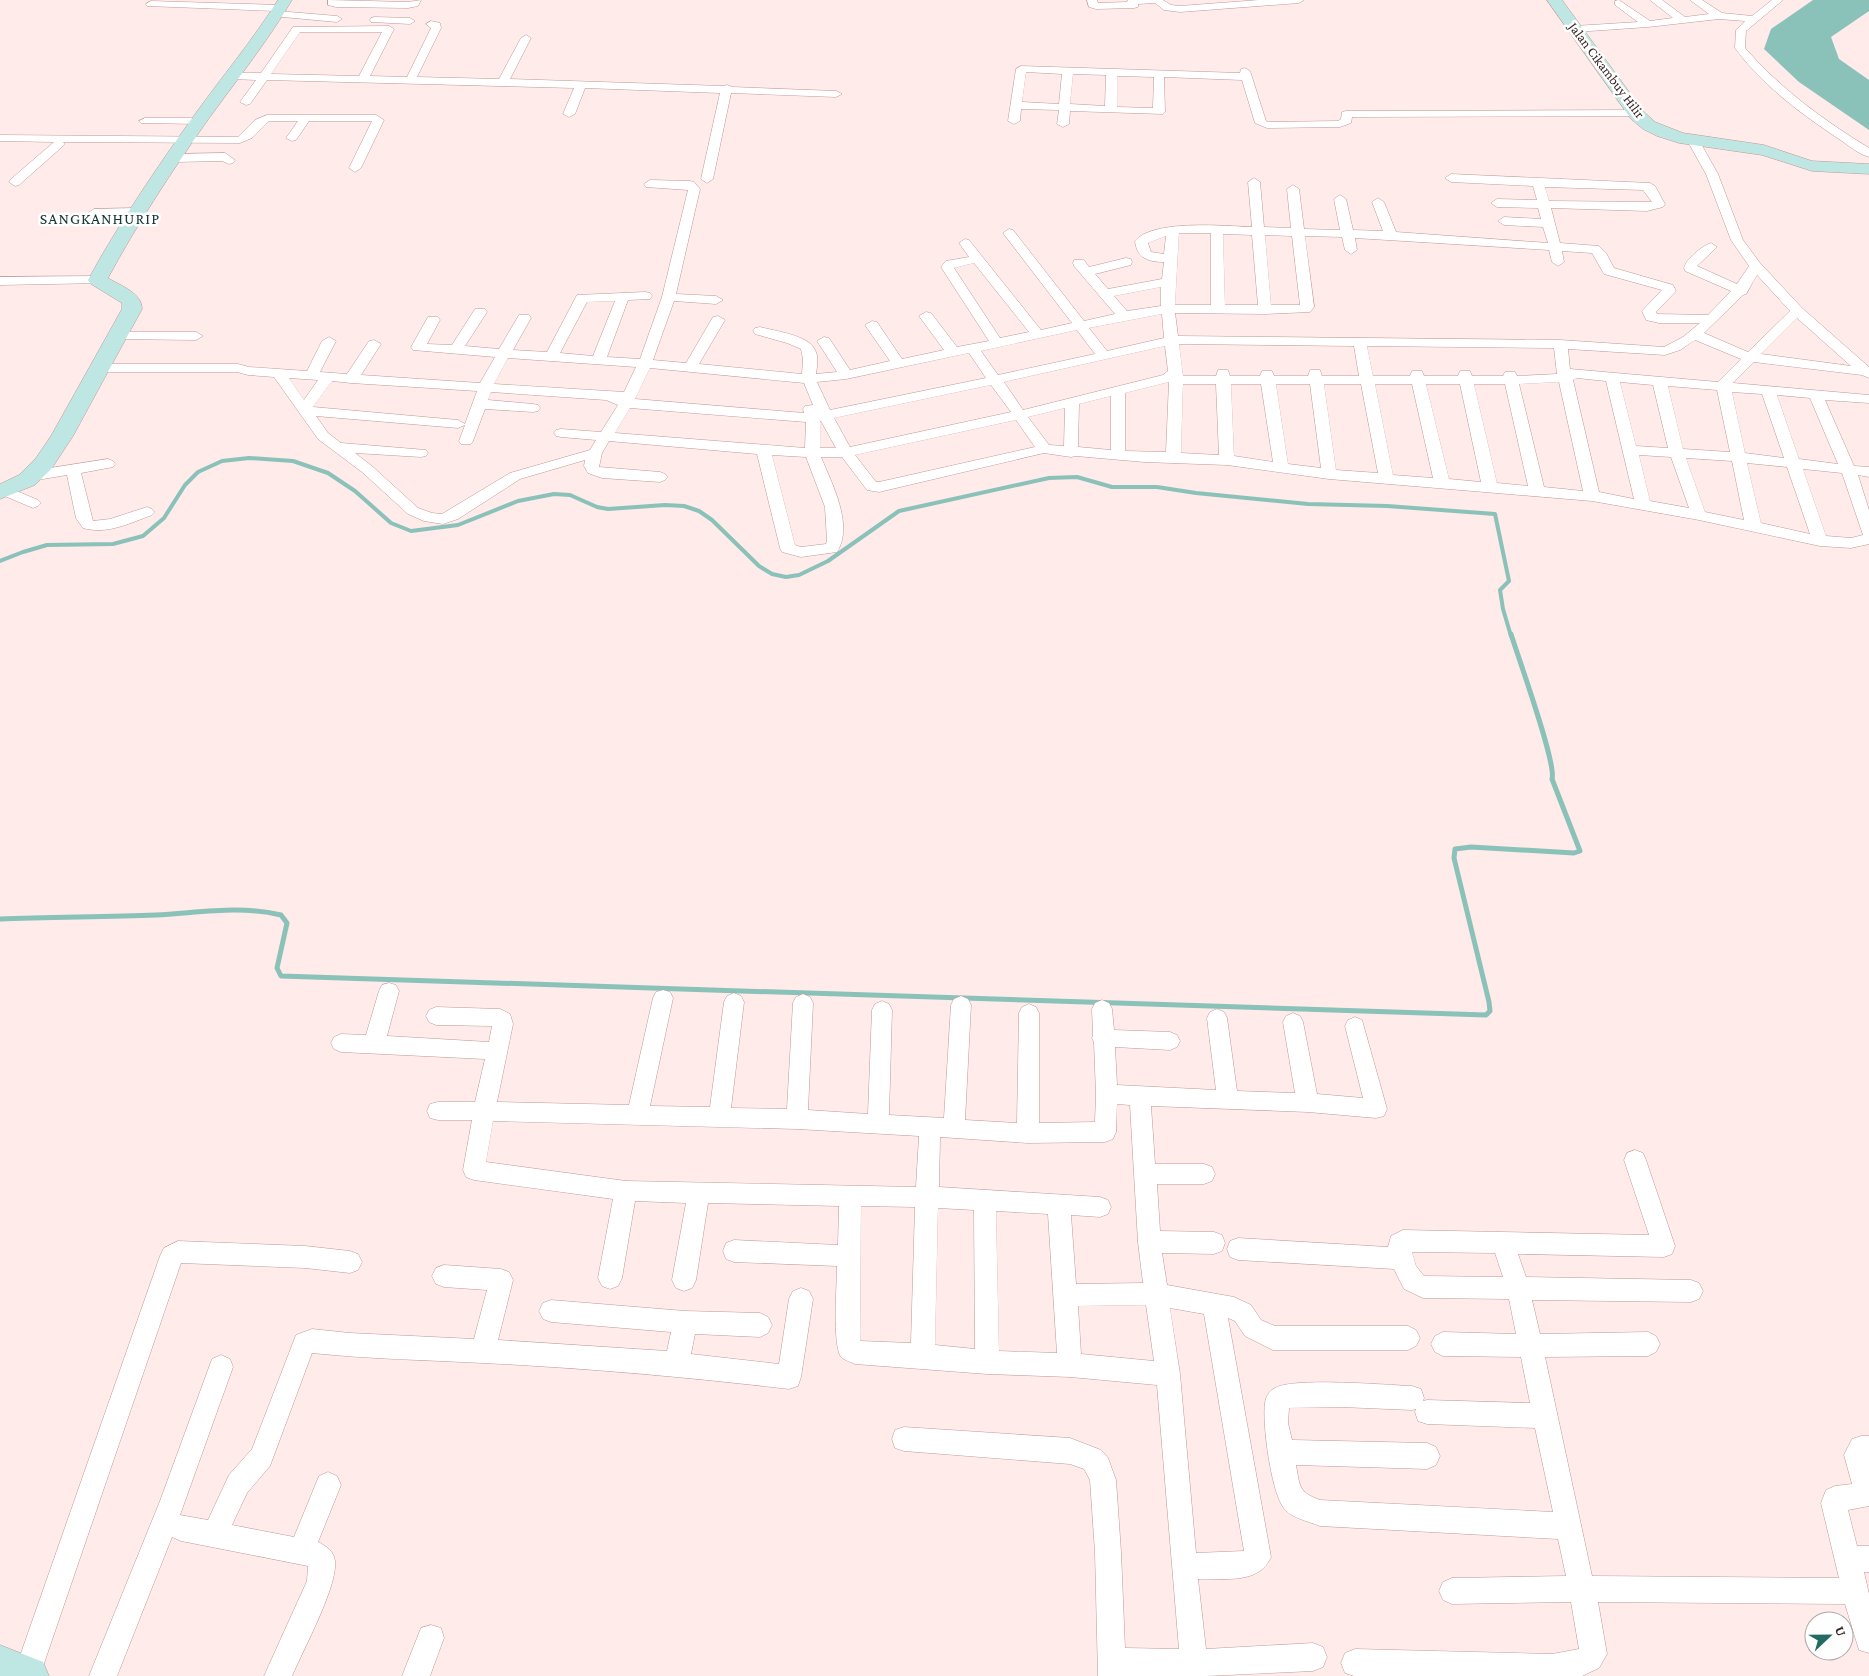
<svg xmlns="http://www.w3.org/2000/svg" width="1869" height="1676" font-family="'Crimson Pro',serif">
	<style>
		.water { fill: #8ac1b9 }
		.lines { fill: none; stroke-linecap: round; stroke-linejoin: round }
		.stream-far1 { stroke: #8ac1b9; stroke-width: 4 }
		.stream { stroke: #8ac1b9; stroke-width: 5 }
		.street-casing { stroke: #c19896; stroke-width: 1 }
		.secondary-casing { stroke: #c19896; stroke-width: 1 }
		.street { fill: #fff; fill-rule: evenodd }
		.secondary { fill: #bee6e2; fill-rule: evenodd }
		.labels { text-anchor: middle; stroke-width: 5; stroke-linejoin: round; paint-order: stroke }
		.far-street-label { font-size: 14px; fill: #372726; stroke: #fefefe }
		.far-quarter-label { font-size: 16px; letter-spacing: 1px; fill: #163834; stroke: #fefefe }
	</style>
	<rect width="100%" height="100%" fill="#feebea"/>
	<path class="water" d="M 1813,0 L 1869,0 L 1869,11 L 1831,37 L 1839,59 L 1869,80 L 1869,130 L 1799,82 L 1764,49 L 1771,29 Z"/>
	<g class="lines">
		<path class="stream-far1" d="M 0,561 L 23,552 L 47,545 L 113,544 L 143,536 L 164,518 L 185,485 L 198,472 L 222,461 L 249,458 L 293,461 L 328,473 L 355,491 L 391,523 L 411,531 L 458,525 L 518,501 L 554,494 L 570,495 L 597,507 L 608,509 L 665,505 L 684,506 L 699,511 L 712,520 L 759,566 L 772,574 L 786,577 L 799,575 L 828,561 L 899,511 L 1049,478 L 1077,477 L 1112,487 L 1157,487 L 1196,493 L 1308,504 L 1387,506 L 1495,514 L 1509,581 L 1500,590 L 1503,609 L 1511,636"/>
		<path class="stream" d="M 0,919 C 52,917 104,917 156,915 C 198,913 239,905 281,915 L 287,923 L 277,968 L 281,976 L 1486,1015 L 1490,1011 L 1489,1002 L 1454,858 L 1455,849 L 1471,847 L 1574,853 L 1580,851 L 1552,779 C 1557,764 1518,657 1511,634"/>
		<g class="street-casing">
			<path id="street" d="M 328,0 L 408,2 L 421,0 L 418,6 L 408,8 L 336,7 L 328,5 Z
				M 1087,0 L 1097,0 L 1098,3 L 1127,2 L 1128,0 L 1163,0 L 1171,5 L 1180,6 L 1259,0 L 1304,0 L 1299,3 L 1180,12 L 1164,10 L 1155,3 L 1138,4 L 1138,7 L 1134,8 L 1096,9 L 1089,7 Z
				M 1619,0 L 1650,21 L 1673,18 L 1650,0 L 1662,0 L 1685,17 L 1709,14 L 1690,0 L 1702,0 L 1722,13 L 1752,16 L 1772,0 L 1783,0 L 1746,31 L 1745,48 C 1781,89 1823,120 1869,148 L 1869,157 C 1858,154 1848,145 1839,139 C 1801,114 1762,85 1735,48 L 1736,30 L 1745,21 L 1719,19 L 1648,27 L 1575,32 L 1570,29 L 1575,26 L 1638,22 L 1615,5 L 1615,1 Z
				M 151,1 L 280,5 L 285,8 L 284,10 L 277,11 L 337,16 L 342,19 L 337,22 L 272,16 L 271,14 L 276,11 L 147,6 L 146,4 Z
				M 375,17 L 410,18 L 415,21 L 410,24 L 371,22 L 370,20 L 371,18 Z
				M 431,21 L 440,23 L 441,28 L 417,77 L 499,79 L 521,38 L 526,35 L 531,38 L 510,79 L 723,86 L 727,85 L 732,87 L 836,91 L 842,94 L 836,97 L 731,93 L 713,179 L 707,183 L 701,179 L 720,93 L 585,88 L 575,114 L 569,117 L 563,114 L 574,88 L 267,80 L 250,104 L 246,105 L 240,102 L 256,80 L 233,79 L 228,76 L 233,73 L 261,73 L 293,27 L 389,26 L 394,29 L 370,76 L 407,77 L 431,28 L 426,24 ZM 300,32 L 382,32 L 359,76 L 271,74 Z
				M 1021,66 L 1240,73 L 1241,69 L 1245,68 L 1250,71 L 1266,121 L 1268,122 L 1338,121 L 1341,119 L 1342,112 L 1346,111 L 1636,110 L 1642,113 L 1636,116 L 1352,117 L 1351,123 L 1340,127 L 1267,128 L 1255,123 L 1242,80 L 1164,77 L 1165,112 L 1163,114 L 1070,111 L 1069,124 L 1063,127 L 1057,124 L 1059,110 L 1021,109 L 1020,121 L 1014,124 L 1008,121 L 1016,69 ZM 1026,72 L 1062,74 L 1059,104 L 1022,102 ZM 1073,74 L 1106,75 L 1105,106 L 1070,104 ZM 1117,76 L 1154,77 L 1153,108 L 1117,107 Z
				M 267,115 L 376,115 L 384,120 L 361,168 L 355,172 L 349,168 L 372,121 L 309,121 L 296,140 L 292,141 L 286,138 L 298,121 L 269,121 L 252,138 L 240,143 L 63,142 L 65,144 L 63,146 L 19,185 L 15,186 L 9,182 L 11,179 L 54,142 L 0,141 L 0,135 L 238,137 L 255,120 Z
				M 145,118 L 199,118 L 205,121 L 199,124 L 141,123 L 139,121 Z
				M 1694,139 L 1700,142 L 1718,174 L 1743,240 L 1760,263 L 1802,308 L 1869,367 L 1869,378 L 1862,375 L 1754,362 L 1733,383 L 1869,395 L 1869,403 L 1825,400 L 1854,466 L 1869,467 L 1869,477 L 1858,475 L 1869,510 L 1869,544 L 1851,548 L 1820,546 L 1699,520 L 1592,501 L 1329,479 L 1227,465 L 1144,462 L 1076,456 L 1071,457 L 1044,453 L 879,492 L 867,490 L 842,457 L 821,457 C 832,484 854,525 837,552 L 801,557 L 782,552 L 780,548 L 757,454 L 609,441 L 602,453 L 599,467 L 660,472 L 665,474 L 668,477 L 665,480 L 660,482 L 602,478 L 588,473 L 584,466 L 585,460 L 520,479 L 458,519 L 443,524 L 424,521 L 408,514 L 362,472 L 318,439 L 274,377 L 248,375 L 237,372 L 100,372 L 93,368 L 100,364 L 238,364 L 249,367 L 307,371 L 322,341 L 329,337 L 336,341 L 320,372 L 347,374 L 369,341 L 374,340 L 381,344 L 361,375 L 480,383 L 495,357 L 413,350 L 411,347 L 428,317 L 438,317 L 440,320 L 427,344 L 452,345 L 475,309 L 485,309 L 487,312 L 465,346 L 499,349 L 519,315 L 529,315 L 531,318 L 513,350 L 547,352 L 577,295 L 645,292 L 650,293 L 652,296 L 650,299 L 628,300 L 607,357 L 640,359 L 662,297 L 688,190 L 646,187 L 644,184 L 650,180 L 690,181 L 694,182 L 700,189 L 676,294 L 716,296 L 723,300 L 716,304 L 674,301 L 653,360 L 686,363 L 713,317 L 718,316 L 725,320 L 699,364 L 802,374 L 803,359 L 801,349 L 787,343 L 755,334 L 753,331 L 755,328 L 760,327 C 774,331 809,335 815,350 C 819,357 817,366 816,374 L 837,372 L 817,341 L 824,337 L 829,338 L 850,370 L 890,361 L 865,325 L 872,321 L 877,322 L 902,359 L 944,350 L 919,316 L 926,312 L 931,313 L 957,347 L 989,341 L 941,267 L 946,261 L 969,257 L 959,243 L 965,239 L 969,240 L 1041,330 L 1072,323 L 1003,233 L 1009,229 L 1013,230 L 1084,321 L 1115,314 L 1074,266 L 1073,263 L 1074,260 L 1084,260 L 1089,267 L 1126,258 L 1131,259 L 1132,262 L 1131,265 L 1095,274 L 1108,289 L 1162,279 L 1164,262 C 1148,262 1137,258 1135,241 C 1153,219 1225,226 1252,227 L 1248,182 L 1254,178 L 1260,182 L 1264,227 L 1291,228 L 1287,189 L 1293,185 L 1299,189 L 1304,229 L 1340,230 L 1334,199 L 1340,195 L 1346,199 L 1353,230 L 1383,231 L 1372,202 L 1378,198 L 1384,202 L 1396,232 L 1548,243 L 1543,227 L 1504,225 L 1498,221 L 1504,217 L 1541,219 L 1538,208 L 1497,207 L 1491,203 L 1497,199 L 1537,200 L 1533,186 L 1451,182 L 1445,178 L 1451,174 L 1650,183 L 1655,186 L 1665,204 L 1663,207 L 1647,211 L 1551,208 L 1560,243 L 1599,246 L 1606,253 L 1614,268 L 1673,285 L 1676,291 L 1656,312 L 1657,314 L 1708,315 L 1731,291 L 1685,271 L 1684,268 C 1686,259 1702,246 1711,243 L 1717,247 L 1697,266 L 1737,284 L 1749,266 L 1731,240 L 1706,174 L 1688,142 ZM 1545,187 L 1643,190 L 1652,202 L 1549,201 ZM 1179,233 L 1211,233 L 1211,305 L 1175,305 ZM 1223,234 L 1252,235 L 1258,305 L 1225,305 ZM 1265,235 L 1292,236 L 1300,305 L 1271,305 ZM 1166,236 L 1164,254 L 1151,252 L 1148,243 ZM 1305,236 L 1342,237 L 1345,250 L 1351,254 L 1357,250 L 1355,238 L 1549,250 L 1552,262 L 1558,266 L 1564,262 L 1562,251 L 1592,253 L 1604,274 L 1662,290 L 1642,311 L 1646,320 L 1659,323 L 1700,323 L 1683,337 L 1664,347 L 1560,340 L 1178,336 L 1175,313 L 1265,314 L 1310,312 L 1314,307 ZM 974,263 L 1029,332 L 1000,338 L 954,268 ZM 1757,275 L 1790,311 L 1748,352 L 1704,333 L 1743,295 L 1746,294 ZM 1161,287 L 1161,306 L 1127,311 L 1114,296 ZM 615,301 L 593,356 L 560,353 L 587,302 ZM 1162,314 L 1164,338 L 1107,351 L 1089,328 ZM 1797,318 L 1851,366 L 1761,354 ZM 1077,330 L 1095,354 L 998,375 L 981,351 ZM 1695,340 L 1741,359 L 1718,382 L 1570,369 L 1568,349 L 1665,355 L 1680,350 ZM 1179,344 L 1354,346 L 1359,376 L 1322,376 L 1320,370 L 1310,370 L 1308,376 L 1274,376 L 1272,371 L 1262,371 L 1260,376 L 1230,376 L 1228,370 L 1218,370 L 1216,376 L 1183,376 ZM 1165,346 L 1168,371 L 1163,375 L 1023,410 L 1004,382 ZM 1367,346 L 1554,348 L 1557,374 L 1517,376 L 1515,372 L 1505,372 L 1503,376 L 1472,376 L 1470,371 L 1460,371 L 1458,376 L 1424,376 L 1422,371 L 1412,371 L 1410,376 L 1373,376 ZM 969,353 L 986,378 L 830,410 L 817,382 L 846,379 ZM 508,358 L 636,367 L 624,392 L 494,384 ZM 650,368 L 804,383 L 813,405 L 805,406 L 803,409 L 804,413 L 635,399 ZM 289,378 L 318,380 L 304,400 ZM 1577,378 L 1606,381 L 1634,499 L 1599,492 L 1573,380 ZM 332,381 L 351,383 L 477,391 L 465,424 L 458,420 L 313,407 ZM 1169,382 L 1166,452 L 1125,451 L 1125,393 ZM 1559,382 L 1583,491 L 1544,487 L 1519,384 ZM 1620,382 L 1653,385 L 1668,448 L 1636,446 ZM 1183,384 L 1216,384 L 1219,455 L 1181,453 ZM 1231,384 L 1261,384 L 1273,462 L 1234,456 ZM 1276,384 L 1310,384 L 1321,468 L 1288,464 ZM 1324,384 L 1361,384 L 1378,473 L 1336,470 ZM 1375,384 L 1412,384 L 1433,478 L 1393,475 ZM 1426,384 L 1460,384 L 1481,482 L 1449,479 ZM 1474,384 L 1505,384 L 1528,486 L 1497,483 ZM 991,385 L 1011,412 L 850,447 L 834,418 ZM 1668,386 L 1717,390 L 1730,452 L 1683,449 ZM 491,392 L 606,400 L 618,405 L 601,432 L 561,429 L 556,430 L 554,433 L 556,436 L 561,437 L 596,440 L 590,450 L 510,473 L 442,514 L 432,513 L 418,508 L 372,466 L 355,453 L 421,457 L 426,456 L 428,453 L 426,450 L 341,443 L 328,433 L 316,416 L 458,428 L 465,425 L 459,441 L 461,444 L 471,444 L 473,441 L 485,409 L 533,412 L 538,411 L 540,408 L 538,405 L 533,404 L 488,400 ZM 1732,392 L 1762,394 L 1784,458 L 1745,453 ZM 1777,395 L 1810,398 L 1838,464 L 1799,459 ZM 1111,396 L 1111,450 L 1078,447 L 1079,404 ZM 630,408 L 806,422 L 805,448 L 615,433 ZM 1065,408 L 1064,446 L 1049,445 L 1028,417 ZM 1016,420 L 1035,447 L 879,482 L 876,482 L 855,455 ZM 820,421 L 821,421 L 836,448 L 820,448 ZM 772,455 L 806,457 L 825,507 L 827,541 L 826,544 L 801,547 L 795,545 ZM 1639,455 L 1671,457 L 1689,508 L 1650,501 ZM 1686,458 L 1732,461 L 1744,520 L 1705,512 ZM 1747,463 L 1787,467 L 1810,534 L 1761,523 ZM 1803,469 L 1842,473 L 1863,535 L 1851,538 L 1826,536 Z
				M 225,153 L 235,160 L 233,163 L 229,164 L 222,161 L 175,162 L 169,158 L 175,154 Z
				M 139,208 L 145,212 L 143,215 L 94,217 L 88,213 L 94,209 Z
				M 98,276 L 103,277 L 105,280 L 103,283 L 0,285 L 0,277 Z
				M 116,332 L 196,332 L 203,336 L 196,340 L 111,339 L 109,336 Z
				M 108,459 L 113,461 L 115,464 L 113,467 L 81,473 L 93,521 L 110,519 L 147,507 L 152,509 L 155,512 L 152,515 C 130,523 107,535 83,528 L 76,518 L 67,475 L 31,481 L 26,479 L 23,476 L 26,473 L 31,471 Z
				M 5,486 L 38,500 L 41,503 L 38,506 L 33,508 L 0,494 L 0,488 Z
				M 389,983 L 396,985 L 399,991 L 387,1036 L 489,1042 L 492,1026 L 436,1025 L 429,1022 L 426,1016 L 429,1010 L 436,1007 L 500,1009 L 510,1014 L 513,1024 L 497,1102 L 629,1105 L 653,998 L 656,992 L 663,990 L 670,992 L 673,998 L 650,1106 L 710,1107 L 724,1002 L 727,996 L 734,993 L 741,996 L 744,1002 L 731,1108 L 787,1109 L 793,1003 L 796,997 L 803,994 L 810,997 L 813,1003 L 808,1110 L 868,1114 L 872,1010 L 875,1004 L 882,1001 L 889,1004 L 892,1010 L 889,1115 L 944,1118 L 951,1005 L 954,999 L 961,996 L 968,999 L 971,1005 L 965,1120 L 1017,1123 L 1019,1013 L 1022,1007 L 1029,1004 L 1036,1007 L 1039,1013 L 1039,1123 L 1095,1122 L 1096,1094 L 1094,1042 L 1092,1038 L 1093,1035 L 1092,1009 L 1095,1003 L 1102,1000 L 1109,1003 L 1112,1009 L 1114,1030 L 1170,1032 L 1177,1035 L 1180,1041 L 1177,1047 L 1170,1050 L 1115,1047 L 1117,1085 L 1216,1090 L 1207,1018 L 1210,1012 L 1217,1009 L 1224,1012 L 1227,1018 L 1237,1091 L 1295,1093 L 1283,1022 L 1286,1016 L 1293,1013 L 1300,1016 L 1303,1022 L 1317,1094 L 1363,1098 L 1345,1026 L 1348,1020 L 1355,1017 L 1362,1020 L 1387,1109 L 1384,1116 L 1376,1118 L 1308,1112 L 1151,1106 L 1155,1164 L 1204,1164 L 1212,1167 L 1215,1174 L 1212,1181 L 1204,1184 L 1157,1184 L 1160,1231 L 1214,1232 L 1222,1235 L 1225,1243 L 1222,1251 L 1214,1254 L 1162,1253 L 1167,1285 L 1234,1297 L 1251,1305 L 1261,1320 L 1275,1326 L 1408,1326 L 1416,1330 L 1420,1338 L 1416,1346 L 1408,1350 L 1273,1350 L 1245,1336 L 1235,1321 L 1228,1318 L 1271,1557 C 1259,1585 1224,1578 1198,1579 L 1206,1649 L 1313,1643 L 1323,1647 L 1327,1657 L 1323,1667 L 1313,1671 L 1206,1676 L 1098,1676 L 1095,1552 L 1090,1480 L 1084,1469 L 1070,1464 L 904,1451 L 895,1448 L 892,1439 L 895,1430 L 904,1427 L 1070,1438 L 1101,1450 L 1108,1458 L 1116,1480 L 1121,1552 L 1125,1648 L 1179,1649 L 1157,1385 L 1070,1377 L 987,1374 L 855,1364 C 851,1362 844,1360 841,1357 C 832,1344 837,1284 837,1266 L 734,1262 L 726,1259 L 723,1251 L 726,1243 L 734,1240 L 838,1245 L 839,1206 L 708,1203 L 696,1280 L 692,1288 L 684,1291 L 676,1288 L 672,1280 L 686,1203 L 635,1201 L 622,1278 L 618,1286 L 610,1289 L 602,1286 L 598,1278 L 613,1199 L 474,1180 L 466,1177 L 463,1170 L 472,1120 L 438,1120 L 430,1118 L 427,1111 L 430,1104 L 438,1102 L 475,1102 L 485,1059 L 341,1052 L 334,1049 L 331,1043 L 334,1037 L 341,1034 L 366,1035 L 379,991 L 382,985 ZM 1117,1104 L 1130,1105 L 1138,1242 L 1143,1283 L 1076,1284 L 1071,1215 L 1100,1217 L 1108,1214 L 1111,1207 L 1108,1200 L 1100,1197 L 939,1187 L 940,1137 L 1028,1143 L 1105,1142 L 1113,1139 L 1116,1132 ZM 493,1121 L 797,1129 L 919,1136 L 916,1187 L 626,1181 L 486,1162 ZM 861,1206 L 915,1207 L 911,1343 L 860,1341 ZM 938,1208 L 974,1210 L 975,1349 L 935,1345 ZM 996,1211 L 1048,1214 L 1057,1353 L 999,1351 ZM 1146,1305 L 1154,1361 L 1081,1354 L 1078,1306 ZM 1170,1308 L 1204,1314 L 1244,1551 L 1196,1553 L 1180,1374 Z
				M 1635,1150 L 1643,1153 L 1646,1160 L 1675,1246 L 1672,1254 L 1664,1257 L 1518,1254 L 1526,1277 L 1691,1280 L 1699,1283 L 1703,1291 L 1699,1299 L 1691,1302 L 1532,1300 L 1540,1334 L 1648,1332 L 1656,1336 L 1660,1344 L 1656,1352 L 1648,1356 L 1545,1357 L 1592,1576 L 1839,1578 L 1821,1503 L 1826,1490 L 1835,1486 L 1852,1484 L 1844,1455 L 1852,1439 L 1861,1436 L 1869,1436 L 1869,1506 L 1848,1510 L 1857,1546 L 1869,1546 L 1869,1572 L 1864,1572 L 1869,1594 L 1869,1653 L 1859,1650 L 1845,1604 L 1598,1602 L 1607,1654 L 1599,1668 L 1582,1676 L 1354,1676 L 1345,1673 L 1341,1663 L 1345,1653 L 1355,1649 L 1552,1654 L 1579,1649 L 1571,1602 L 1452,1604 L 1443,1600 L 1439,1591 L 1443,1582 L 1452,1578 L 1566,1576 L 1558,1539 L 1320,1526 C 1308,1521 1290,1518 1283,1507 C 1271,1490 1262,1423 1265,1403 C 1266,1396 1269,1391 1275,1388 C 1293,1377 1386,1385 1412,1386 L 1421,1389 L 1424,1398 L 1423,1401 L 1427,1400 L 1530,1403 L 1521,1357 L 1443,1356 L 1435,1352 L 1431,1344 L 1435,1336 L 1443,1332 L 1516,1334 L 1509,1299 L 1423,1298 L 1404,1289 L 1394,1269 L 1238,1260 L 1230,1257 L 1227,1249 L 1230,1241 L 1238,1238 L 1388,1247 L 1391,1236 L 1403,1230 L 1649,1235 L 1624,1160 L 1627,1153 ZM 1412,1252 L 1495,1253 L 1503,1277 L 1424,1276 L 1416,1266 ZM 1341,1407 L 1412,1410 L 1416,1409 L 1415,1412 L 1418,1421 L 1427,1424 L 1535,1428 L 1553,1512 L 1320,1500 C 1298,1492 1300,1486 1296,1465 L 1427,1469 L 1436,1465 L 1440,1456 L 1436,1447 L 1427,1443 L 1292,1440 L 1288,1423 L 1289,1408 Z
				M 178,1241 L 305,1246 L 350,1251 L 358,1254 L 362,1262 L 358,1270 L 350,1273 L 305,1268 L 181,1263 L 40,1675 L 13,1676 L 160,1256 L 164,1248 Z
				M 444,1265 L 501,1269 L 509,1272 L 513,1280 L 498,1340 L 667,1351 L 671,1332 L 551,1322 L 543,1319 L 539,1311 L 543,1303 L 551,1300 L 685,1311 L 760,1313 L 768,1317 L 772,1325 L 768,1333 L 760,1337 L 695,1334 L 691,1354 L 779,1364 L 789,1299 L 793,1291 L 801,1288 L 809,1291 L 813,1299 L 801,1377 L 798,1386 L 789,1389 C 687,1377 585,1368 483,1363 C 426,1360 369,1359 312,1353 L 270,1466 L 247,1493 L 232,1525 L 294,1537 L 319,1476 L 328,1472 L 337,1476 L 341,1485 L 318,1542 C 326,1546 334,1551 335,1561 C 338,1586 303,1650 292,1676 L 264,1676 L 307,1581 L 308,1566 L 181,1541 L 172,1537 L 117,1676 L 89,1676 L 160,1501 L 212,1359 L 221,1355 L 230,1359 L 233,1367 L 180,1515 L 208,1520 L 229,1475 L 252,1449 L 296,1335 L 312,1329 L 350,1333 L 474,1339 L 487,1290 L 444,1287 L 436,1284 L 432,1276 L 436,1268 Z
				M 431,1625 L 441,1628 L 444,1638 L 430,1676 L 402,1676 L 421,1628 Z"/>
		</g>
		<g class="secondary-casing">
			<path id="secondary" d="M 278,0 L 292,0 C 267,42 236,81 207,121 C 172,171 137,224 108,278 C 121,286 142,293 142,309 L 73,436 L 52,468 L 35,485 L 0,499 L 0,484 L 19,475 L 36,458 L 51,436 L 122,309 L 122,303 L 91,284 L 88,280 C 119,223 156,169 193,117 C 221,78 252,41 278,0 Z
				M 1547,0 L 1562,0 L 1643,111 L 1655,122 L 1683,133 L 1764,145 L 1812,161 L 1869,164 L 1869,174 L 1812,171 L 1762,155 L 1679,143 L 1657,136 L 1643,129 L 1631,119 Z
				M 0,1645 L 43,1662 L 49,1676 L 0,1676 Z"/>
		</g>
		<use href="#street" class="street"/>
		<use href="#secondary" class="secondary"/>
	</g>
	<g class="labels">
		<g class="far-street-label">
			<text transform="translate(1607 70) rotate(53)" y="5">Jalan Cikambuy Hilir</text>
		</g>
		<g class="far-quarter-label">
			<text x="100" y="224">SANGKANHURIP</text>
		</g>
	</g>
	<g transform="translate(1829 1636) rotate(68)"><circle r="24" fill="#fefefe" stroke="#aea8a8"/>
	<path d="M0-4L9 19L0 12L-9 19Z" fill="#216b63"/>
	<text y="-8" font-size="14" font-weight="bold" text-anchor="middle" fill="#372726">U</text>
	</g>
</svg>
